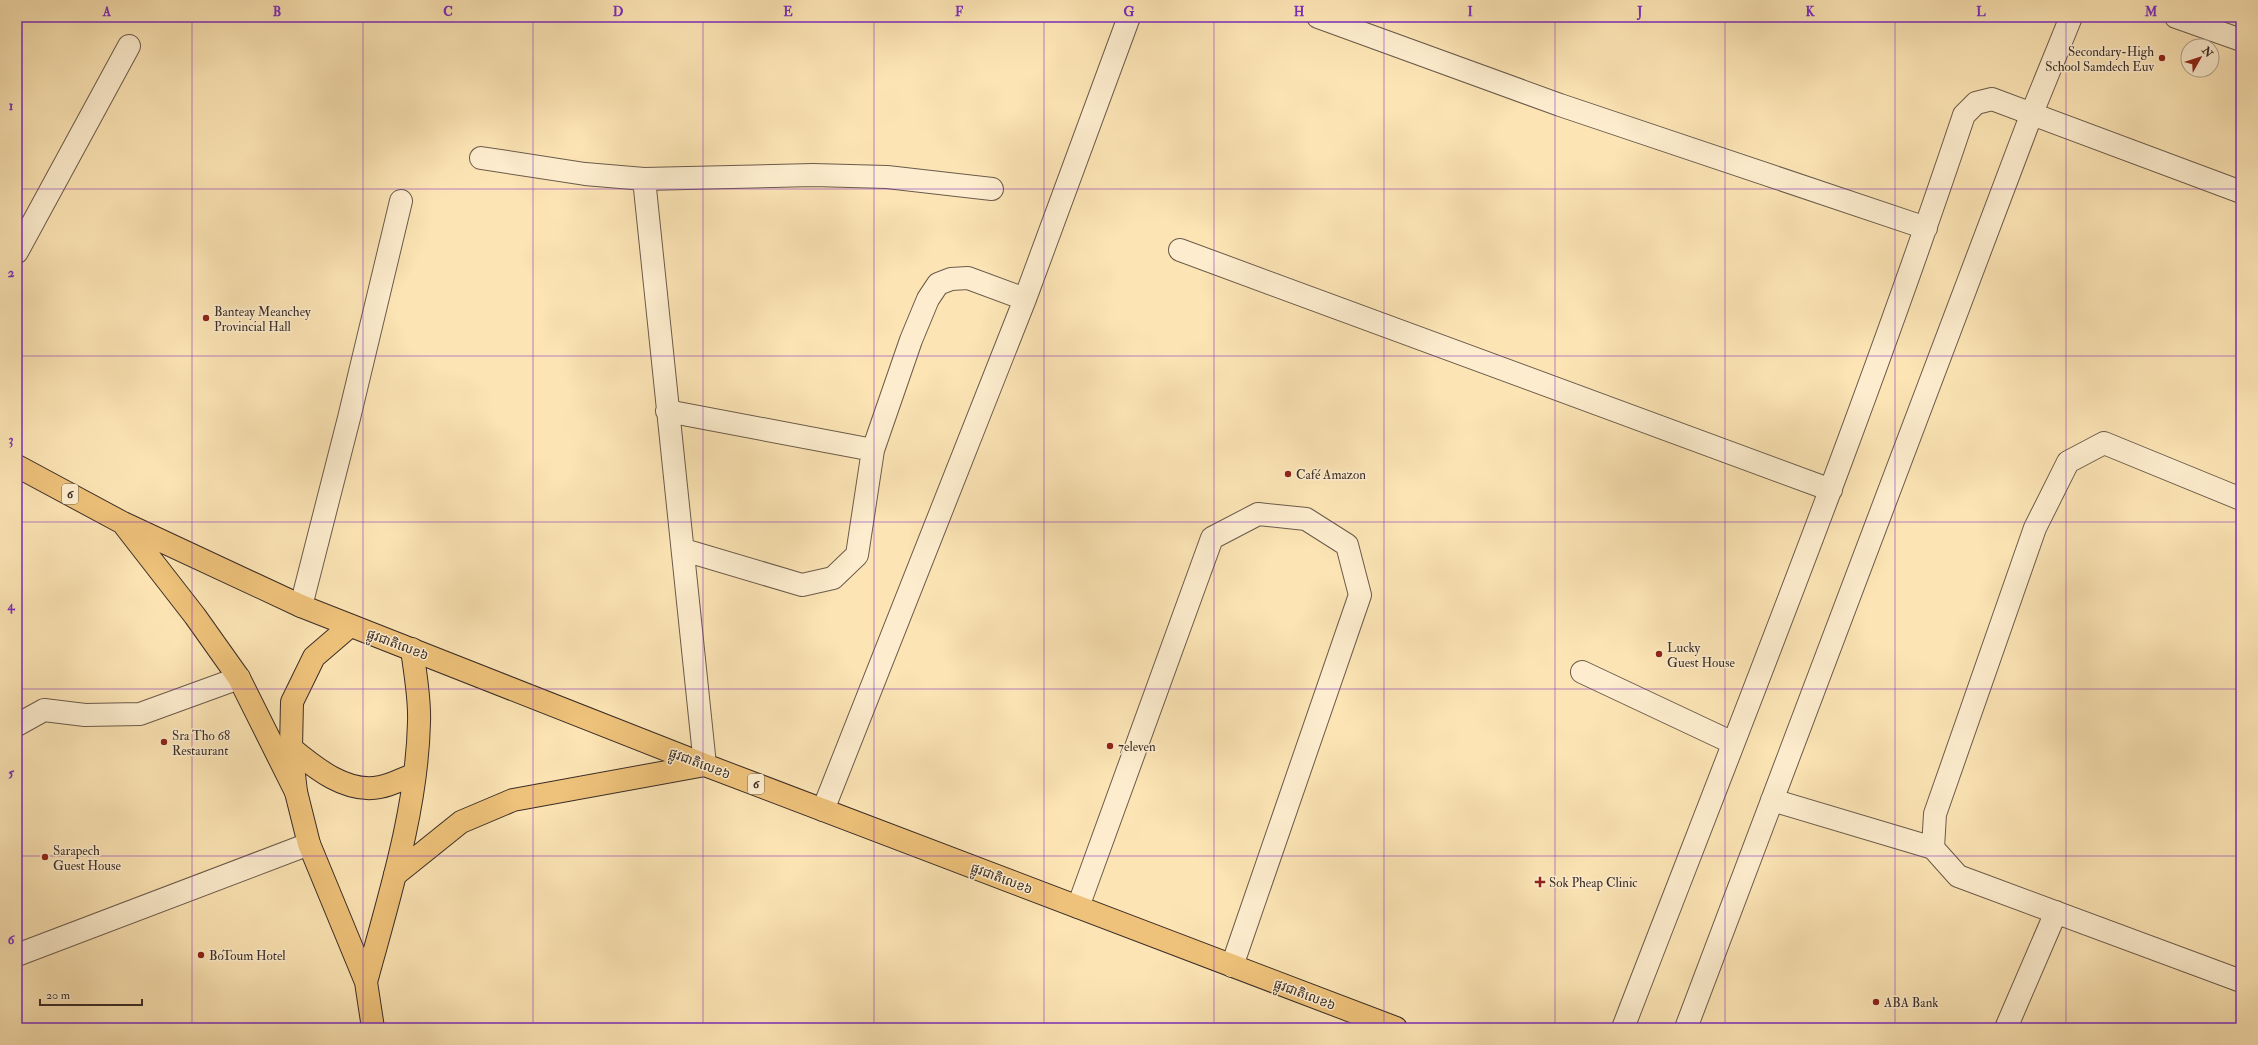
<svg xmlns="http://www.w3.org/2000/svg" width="2258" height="1045" font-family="'IM FELL Double Pica','Noto Sans Khmer',serif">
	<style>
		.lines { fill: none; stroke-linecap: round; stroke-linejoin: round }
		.minor-casing { stroke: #6b5b4a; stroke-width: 24 }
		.major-casing { stroke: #3b2d27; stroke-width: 24 }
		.highway-casing { stroke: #3b2d27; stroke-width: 24 }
		.minor { stroke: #fdedce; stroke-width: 22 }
		.major { stroke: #eec27a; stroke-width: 22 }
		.highway { stroke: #eec27a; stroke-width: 22 }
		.grid { fill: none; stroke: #7b2cbf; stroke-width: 1; stroke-opacity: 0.55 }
		.poi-dot { fill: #8f2418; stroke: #fdedce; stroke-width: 1.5 }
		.labels { text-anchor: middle; stroke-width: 3; stroke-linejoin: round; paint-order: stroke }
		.shield { fill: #fdedce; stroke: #756759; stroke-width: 1 }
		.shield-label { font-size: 12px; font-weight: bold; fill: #3b2d27 }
		.poi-label { font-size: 13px; fill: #3b2d27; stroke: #fdedce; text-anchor: start }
		.street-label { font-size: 13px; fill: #3b2d27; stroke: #fdedce }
		.neatline { fill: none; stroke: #7b2cbf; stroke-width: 1.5 }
		.grid-label { font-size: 13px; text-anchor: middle; font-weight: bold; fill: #7b2cbf }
	</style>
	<rect width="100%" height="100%" fill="#fce4b4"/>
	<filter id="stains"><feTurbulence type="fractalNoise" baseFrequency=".005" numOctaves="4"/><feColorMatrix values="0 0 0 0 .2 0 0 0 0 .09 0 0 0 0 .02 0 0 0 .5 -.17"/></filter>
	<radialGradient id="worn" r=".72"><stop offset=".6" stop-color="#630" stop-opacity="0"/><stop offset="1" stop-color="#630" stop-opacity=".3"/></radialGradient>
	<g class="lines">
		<g class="minor-casing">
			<path id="minor" d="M 1318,17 L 1560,105 L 1926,228
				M 2176,17 L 2241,40
				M 481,158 L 585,174 L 644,179 L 813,175 L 887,177 L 992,189
				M 644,179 L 705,765
				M 1180,250 L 1831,490
				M 17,252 L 129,46
				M 667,411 L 873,450
				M 2241,499 L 2104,443 L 2068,462 L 2035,528 L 1935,814 L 1933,848 L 1958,876 L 2241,981
				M 684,550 L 802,585 L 833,578 L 857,555 L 873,450 L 911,340 L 928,299 L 938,284 L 951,279 L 968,278 L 1025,299
				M 301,606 L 349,418 L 401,201
				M 1582,672 L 1733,743
				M 17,725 L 44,710 L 85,715 L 140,714 L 239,678
				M 1772,800 L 1933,848
				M 823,810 L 1025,299 L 1129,17
				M 1078,907 L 1212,538 L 1258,514 L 1306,519 L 1347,545 L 1360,595 L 1232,966
				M 17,955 L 309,844
				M 1623,1028 C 1740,725 1861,423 1964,115 L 1976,103 L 1992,99 L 2241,192
				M 1686,1028 L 2032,113 L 2071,17
				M 2006,1028 L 2056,912"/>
		</g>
		<g class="major-casing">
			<path id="major" d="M 350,626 L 314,657 L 292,702 L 291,748 L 296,792 L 309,844 L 366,982 L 373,1028
				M 291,748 C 315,768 347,794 380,787 C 392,785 404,778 415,774
				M 366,982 C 389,897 417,810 419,722 C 420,698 415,673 412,649"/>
		</g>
		<g class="highway-casing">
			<path id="highway" d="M 17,466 L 123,523 L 301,606 L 705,765 L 1396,1028
				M 125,526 L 195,616 L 239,678 L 296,792
				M 395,875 L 461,822 L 513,800 L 705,765"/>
		</g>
		<use href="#minor" class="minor"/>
		<use href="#major" class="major"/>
		<use href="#highway" class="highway"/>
	</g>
	<path class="grid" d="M 192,17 L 192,1028M 363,17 L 363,1028M 533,17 L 533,1028M 703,17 L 703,1028M 874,17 L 874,1028M 1044,17 L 1044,1028M 1214,17 L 1214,1028M 1384,17 L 1384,1028M 1555,17 L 1555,1028M 1725,17 L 1725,1028M 1895,17 L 1895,1028M 2066,17 L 2066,1028M 17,189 L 2241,189M 17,356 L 2241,356M 17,522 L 2241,522M 17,689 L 2241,689M 17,856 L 2241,856"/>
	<g class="poi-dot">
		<circle cx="2162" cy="58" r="4"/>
		<circle cx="206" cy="318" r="4"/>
		<circle cx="1288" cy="474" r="4"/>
		<circle cx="1659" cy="654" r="4"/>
		<circle cx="164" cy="742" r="4"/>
		<circle cx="1110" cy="746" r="4"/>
		<circle cx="45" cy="857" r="4"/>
		<path d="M1538 876h4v4h4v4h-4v4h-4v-4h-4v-4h4z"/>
		<circle cx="201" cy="955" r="4"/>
		<circle cx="1876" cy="1002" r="4"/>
	</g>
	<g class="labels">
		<g class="shield">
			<rect x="62" y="484" width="16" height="20" rx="3"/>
			<rect x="748" y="774" width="16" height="20" rx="3"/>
		</g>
		<g class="shield-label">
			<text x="70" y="498">6</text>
			<text x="756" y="788">6</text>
		</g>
		<g class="poi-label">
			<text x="2154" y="56" text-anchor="end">Secondary-High<tspan x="2154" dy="15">School Samdech Euv</tspan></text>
			<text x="214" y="316">Banteay Meanchey<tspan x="214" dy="15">Provincial Hall</tspan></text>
			<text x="1296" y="479">Café Amazon</text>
			<text x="1667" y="652">Lucky<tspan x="1667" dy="15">Guest House</tspan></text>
			<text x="172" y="740">Sra Tho 68<tspan x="172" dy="15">Restaurant</tspan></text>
			<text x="1118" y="751">7eleven</text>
			<text x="53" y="855">Sarapech<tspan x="53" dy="15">Guest House</tspan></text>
			<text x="1549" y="887">Sok Pheap Clinic</text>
			<text x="209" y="960">BoToum Hotel</text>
			<text x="1884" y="1007">ABA Bank</text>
		</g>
		<g class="street-label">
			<text transform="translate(398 644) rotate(21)" y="5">ផ្លូវជាតិលេខ៦</text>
			<text transform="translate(700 763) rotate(21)" y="5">ផ្លូវជាតិលេខ៦</text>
			<text transform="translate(1002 878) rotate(21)" y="5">ផ្លូវជាតិលេខ៦</text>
			<text transform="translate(1305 994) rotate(21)" y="5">ផ្លូវជាតិលេខ៦</text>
		</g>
	</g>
	<rect width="2258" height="1045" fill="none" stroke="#fce4b4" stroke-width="44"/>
	<g transform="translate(2200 58) rotate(51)"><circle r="19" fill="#fdedce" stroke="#afa08b"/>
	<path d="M0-3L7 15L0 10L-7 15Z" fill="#8f2418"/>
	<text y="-6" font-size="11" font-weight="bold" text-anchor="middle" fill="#3b2d27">N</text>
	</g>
	<path d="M40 999v6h102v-6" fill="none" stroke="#3b2d27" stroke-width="2"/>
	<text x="46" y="999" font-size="12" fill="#3b2d27" stroke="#fdedce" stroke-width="3" paint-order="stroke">20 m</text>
	<rect x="22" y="22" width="2214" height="1001" class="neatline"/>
	<g class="grid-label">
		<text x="107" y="16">A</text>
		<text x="277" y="16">B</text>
		<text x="448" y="16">C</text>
		<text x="618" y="16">D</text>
		<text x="788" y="16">E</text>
		<text x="959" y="16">F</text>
		<text x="1129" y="16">G</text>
		<text x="1299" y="16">H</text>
		<text x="1470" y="16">I</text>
		<text x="1640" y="16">J</text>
		<text x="1810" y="16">K</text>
		<text x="1981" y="16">L</text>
		<text x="2151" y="16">M</text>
		<text x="11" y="110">1</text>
		<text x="11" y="277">2</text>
		<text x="11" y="444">3</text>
		<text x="11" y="610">4</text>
		<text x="11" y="777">5</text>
		<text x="11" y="944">6</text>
	</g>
	<rect width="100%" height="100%" filter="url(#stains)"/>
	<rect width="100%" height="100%" fill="url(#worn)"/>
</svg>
